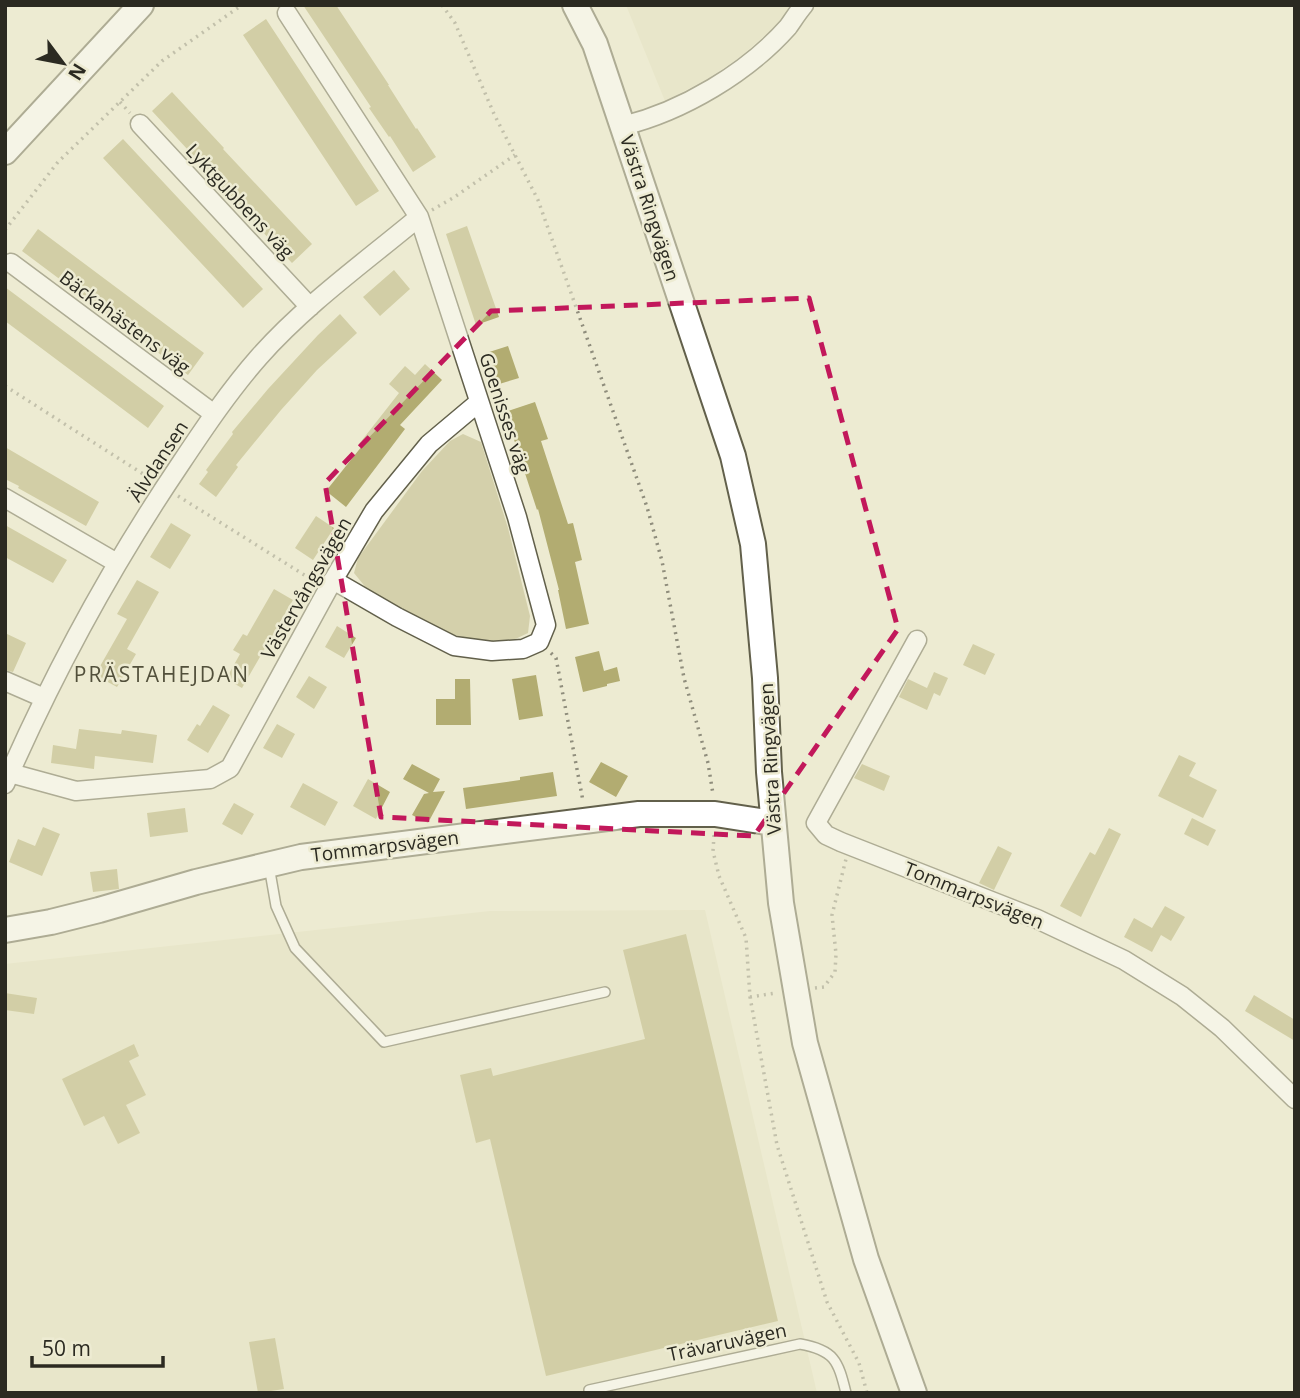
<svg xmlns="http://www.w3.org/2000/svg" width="1300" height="1398" font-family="'Open Sans',sans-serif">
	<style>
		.built { fill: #e3e0c0 }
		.green { fill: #d4d0ab }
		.building { fill: #b2ac71 }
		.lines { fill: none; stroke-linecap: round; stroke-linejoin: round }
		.lane-casing { stroke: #62604b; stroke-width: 12 }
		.street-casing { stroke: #62604b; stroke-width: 21 }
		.secondary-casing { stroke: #62604b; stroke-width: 28 }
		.path { stroke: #8f8d7c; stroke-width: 3.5; stroke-dasharray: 2 5; stroke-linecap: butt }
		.lane { stroke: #fff; stroke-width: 9 }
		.street { stroke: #fff; stroke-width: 18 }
		.secondary { stroke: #fff; stroke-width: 24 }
		.marked { fill: none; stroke: #c2185b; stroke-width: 5; stroke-dasharray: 14 9; stroke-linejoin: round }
		.labels { text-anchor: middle; stroke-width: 5; stroke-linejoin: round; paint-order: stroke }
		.street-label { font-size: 19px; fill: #2b2a21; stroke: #edebd2 }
		.neighbourhood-label { font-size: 21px; letter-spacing: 2px; fill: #52503b; stroke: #edebd2 }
	</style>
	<rect width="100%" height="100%" fill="#edebd2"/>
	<path class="built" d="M 626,5 L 793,5 L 779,23 L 740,57 L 709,78 L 665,101 Z
		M 705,910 L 817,1393 L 5,1393 L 5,964 L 490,911 Z"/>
	<path class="green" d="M 463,434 L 481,442 L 508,528 L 530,616 L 528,633 L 509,642 L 479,641 L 447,633 L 367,589 L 354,573 L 358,558 L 422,471 L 450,441 Z"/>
	<path class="building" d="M 303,5 L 336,5 L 389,85 L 388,85 L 416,129 L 417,128 L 436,157 L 413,172 L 390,136 L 389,137 L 369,108 L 371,107 Z
		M 266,19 L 379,191 L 356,206 L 243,35 Z
		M 172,92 L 224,148 L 223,149 L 312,244 L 292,263 L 211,177 L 212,176 L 152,111 Z
		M 123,139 L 263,289 L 243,308 L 103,158 Z
		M 467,226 L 499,317 L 476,325 L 446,234 Z
		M 38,229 L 204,353 L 188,375 L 22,251 Z
		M 394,270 L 410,289 L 380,316 L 363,297 Z
		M 5,287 L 164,406 L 148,428 L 5,321 Z
		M 340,314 L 357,333 L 317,370 L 281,410 L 236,465 L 238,467 L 216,497 L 199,484 L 208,472 L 206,470 L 233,434 L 232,432 L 268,389 L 318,335 Z
		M 508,346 L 519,378 L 496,385 L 486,353 Z
		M 425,364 L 442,380 L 400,425 L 405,429 L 346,507 L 326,491 L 362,446 L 359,444 L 399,393 L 389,384 L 405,366 L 415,375 Z
		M 535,402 L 548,439 L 541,441 L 568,524 L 573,523 L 582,560 L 575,562 L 589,624 L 566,629 L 558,590 L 559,590 L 538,509 L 537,510 L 505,412 Z
		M 5,447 L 99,502 L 86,526 L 18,488 L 19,486 L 5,479 Z
		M 316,516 L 334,528 L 313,560 L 295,548 Z
		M 171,523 L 191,535 L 170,569 L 150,557 Z
		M 5,525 L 67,560 L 53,583 L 5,557 Z
		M 137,580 L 159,592 L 127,649 L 136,654 L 117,687 L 95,675 L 127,619 L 117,614 Z
		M 274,589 L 293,600 L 242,688 L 226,679 L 240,654 L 233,650 L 243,634 L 247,636 Z
		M 337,626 L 356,638 L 344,658 L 325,647 Z
		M 5,633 L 26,643 L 13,672 L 5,670 Z
		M 973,644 L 995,654 L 985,675 L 963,665 Z
		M 599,651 L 604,671 L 617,667 L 620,681 L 607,684 L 607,686 L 583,692 L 575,657 Z
		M 934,672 L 948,678 L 940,696 L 934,693 L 927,710 L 899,697 L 908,679 L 927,688 Z
		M 536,675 L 543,716 L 519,720 L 512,679 Z
		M 309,676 L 327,687 L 314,709 L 296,697 Z
		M 455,679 L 470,679 L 471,725 L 436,725 L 436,699 L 455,699 Z
		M 213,705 L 230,715 L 208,753 L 187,740 L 197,724 L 200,726 Z
		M 277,724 L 295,734 L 282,758 L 263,748 Z
		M 79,729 L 121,734 L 122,730 L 157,735 L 153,763 L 95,756 L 94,769 L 51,763 L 53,745 L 76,749 Z
		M 1179,755 L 1196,763 L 1189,776 L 1217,790 L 1203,818 L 1158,796 Z
		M 601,762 L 628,776 L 616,797 L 589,782 Z
		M 412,764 L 440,779 L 433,792 L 445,791 L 428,823 L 412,815 L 424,794 L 429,793 L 403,779 Z
		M 862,764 L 890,776 L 884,791 L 854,778 Z
		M 553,772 L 557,796 L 466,809 L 463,788 L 520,780 L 520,777 Z
		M 368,779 L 390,792 L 376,819 L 353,806 Z
		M 303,783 L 338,802 L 325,826 L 290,807 Z
		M 234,803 L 254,814 L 242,835 L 222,824 Z
		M 185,808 L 188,832 L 150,837 L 147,813 Z
		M 1192,818 L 1216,830 L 1208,846 L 1184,834 Z
		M 43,827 L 60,834 L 42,876 L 9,862 L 18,839 L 35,846 Z
		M 1109,828 L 1121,834 L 1081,917 L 1060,906 L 1090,852 L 1095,855 Z
		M 998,846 L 1012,853 L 994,890 L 979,883 Z
		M 117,869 L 119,889 L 93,892 L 90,872 Z
		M 1165,906 L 1185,917 L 1171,941 L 1161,935 L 1152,952 L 1124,937 L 1134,918 L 1152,928 Z
		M 686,934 L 778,1321 L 546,1376 L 490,1139 L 476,1143 L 460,1075 L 491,1068 L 493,1076 L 645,1039 L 623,950 Z
		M 5,993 L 37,998 L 34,1014 L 5,1010 Z
		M 1254,995 L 1295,1020 L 1295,1041 L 1245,1011 Z
		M 134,1044 L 139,1056 L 129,1061 L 146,1095 L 126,1105 L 140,1133 L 118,1144 L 104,1116 L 84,1126 L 62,1079 Z
		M 275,1338 L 284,1389 L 258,1393 L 249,1342 Z"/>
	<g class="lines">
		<g class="lane-casing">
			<path id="lane" d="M 269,866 L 276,906 L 295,948 L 384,1042 L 605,992
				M 589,1390 L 800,1344 C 834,1350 838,1360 846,1393"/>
		</g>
		<g class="street-casing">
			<path id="street" d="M 287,13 L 419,217 L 517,517 L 546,625 L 539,642 L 523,649 L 492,651 L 454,646 L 397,617 L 333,580
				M 140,124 L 310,307
				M 623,126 C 683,111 747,73 788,27 C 793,20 798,12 804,5
				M 11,263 L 214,414
				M 5,498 L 117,563
				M 917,640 L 816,823 L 826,835 L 841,842 L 1037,919 L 1124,960 L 1182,996 L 1222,1028 L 1295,1099
				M 5,681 L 44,698
				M 10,773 L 76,791 L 210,779 L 230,768 L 328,589 L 374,511 L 429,444 L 479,402
				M 5,784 C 54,672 112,565 181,463 C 205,427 230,390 259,357 C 306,304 365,262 419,217"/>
		</g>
		<g class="secondary-casing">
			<path id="secondary" d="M 575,5 L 595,44 L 733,456 L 753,544 L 765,678 L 769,772 L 781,903 L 805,1043 L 866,1259 L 914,1393
				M 5,152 L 141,5
				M 5,930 L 51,922 L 99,910 L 196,882 L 301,857 L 639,814 L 715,814 L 773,823"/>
		</g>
		<path class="path" d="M 442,5 L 455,23 L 494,114 L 538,200 L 647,507 L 662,561 L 684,678 L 708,763 L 713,794
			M 120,102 L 130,113
			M 432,210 L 453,198 L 515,155
			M 5,230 L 58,162 L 162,61 L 242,5
			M 5,386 L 151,479
			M 178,496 L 314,581
			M 551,653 L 556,658 L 583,801
			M 714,835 L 713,851 L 719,876 L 746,938 L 750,997 L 777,1145 L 827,1302 L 859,1363 L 867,1393
			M 815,988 L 824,987 L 835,972 L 836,954 L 832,915 L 846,859
			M 750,997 L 776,993"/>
		<use href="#lane" class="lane"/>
		<use href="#street" class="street"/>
		<use href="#secondary" class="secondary"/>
	</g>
	<path d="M0 0H1300V1398H0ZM 809,298 L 898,629 L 754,836 L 381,817 L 325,483 L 491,311 Z" fill="#edebd2" fill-opacity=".55" fill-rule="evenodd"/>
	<path class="marked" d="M 809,298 L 898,629 L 754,836 L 381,817 L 325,483 L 491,311 Z"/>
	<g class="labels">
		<g class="street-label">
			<text transform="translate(240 201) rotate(47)" y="7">Lyktgubbens väg</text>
			<text transform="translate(650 208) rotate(72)" y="7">Västra Ringvägen</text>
			<text transform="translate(125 322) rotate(37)" y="7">Bäckahästens väg</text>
			<text transform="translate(505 413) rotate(72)" y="7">Goenisses väg</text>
			<text transform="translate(158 461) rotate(-57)" y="7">Älvdansen</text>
			<text transform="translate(306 588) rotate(-60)" y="7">Västervångsvägen</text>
			<text transform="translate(770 759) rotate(-93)" y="7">Västra Ringvägen</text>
			<text transform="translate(385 846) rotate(-7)" y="7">Tommarpsvägen</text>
			<text transform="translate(974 895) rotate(22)" y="7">Tommarpsvägen</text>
			<text transform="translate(727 1342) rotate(-12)" y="7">Trävaruvägen</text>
		</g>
		<g class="neighbourhood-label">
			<text x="162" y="682">PRÄSTAHEJDAN</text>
		</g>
	</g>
	<rect width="1300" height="1398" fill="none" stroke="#2b2a21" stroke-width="14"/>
	<g transform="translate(63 63) rotate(122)" stroke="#edebd2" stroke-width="5" paint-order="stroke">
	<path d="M0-5L12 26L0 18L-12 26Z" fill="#2b2a21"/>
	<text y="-10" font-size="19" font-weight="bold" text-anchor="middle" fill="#2b2a21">N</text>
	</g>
	<path d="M32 1356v10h131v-10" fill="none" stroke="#2b2a21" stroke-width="3.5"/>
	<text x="42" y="1356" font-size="21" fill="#2b2a21" stroke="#edebd2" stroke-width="5" paint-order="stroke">50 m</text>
</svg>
